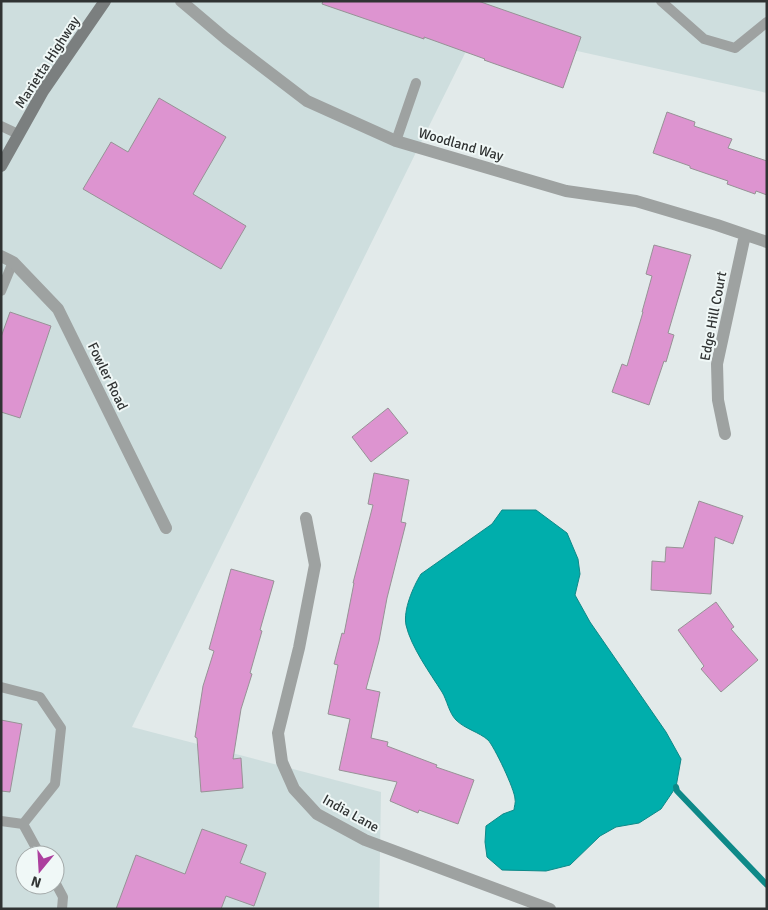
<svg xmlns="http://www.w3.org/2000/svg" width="768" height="910" font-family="Signika,sans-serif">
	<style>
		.built { fill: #cedede; fill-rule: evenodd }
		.water { fill: #00aeac; stroke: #0e8988 }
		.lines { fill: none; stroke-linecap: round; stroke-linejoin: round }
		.stream { stroke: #0e8988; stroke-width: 6 }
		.building { fill: #dd94d0; stroke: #979296 }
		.service { stroke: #9ea2a1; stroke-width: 10 }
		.minor { stroke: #9ea2a1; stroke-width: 12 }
		.secondary { stroke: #7b7f7f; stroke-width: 12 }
		.labels { text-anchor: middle; stroke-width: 4; stroke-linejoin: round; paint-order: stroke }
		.street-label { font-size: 14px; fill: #303333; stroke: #f0f8f7 }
	</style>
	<rect width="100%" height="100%" fill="#e2eaea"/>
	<path class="built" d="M 1,1 L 767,1 L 767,93 L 477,29 L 132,727 L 381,792 L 379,909 L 1,909 ZM 25,855 L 55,855 L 55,885 L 25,885 Z"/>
	<path class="water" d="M 502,510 L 536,510 L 567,533 L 578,559 L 580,574 L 575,595 L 590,622 L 666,732 L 681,759 L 676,787 L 661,809 L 639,823 L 616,827 L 600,836 L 570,865 L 546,871 L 502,870 L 487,857 L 485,842 L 486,826 L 503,814 L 514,810 C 514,807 516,802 515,799 C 515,790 494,746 488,740 C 479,732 465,729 456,720 C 449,713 447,700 442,692 C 430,673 411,647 406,625 C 403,610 413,587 421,574 L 492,524 Z"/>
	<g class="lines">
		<path class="stream" d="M 676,787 L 677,791 L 767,885"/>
	</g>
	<path class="building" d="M 323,1 L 478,1 L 581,37 L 563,88 L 484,60 L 485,59 L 424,37 L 424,39 L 322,4 Z
		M 159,98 L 226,137 L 193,194 L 246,226 L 221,269 L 83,189 L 111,142 L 128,152 Z
		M 667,112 L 695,122 L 694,126 L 732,139 L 728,148 L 767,161 L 767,195 L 756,191 L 755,194 L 727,184 L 728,181 L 690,168 L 690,166 L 653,153 Z
		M 654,245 L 691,255 L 668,333 L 674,335 L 666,362 L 664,361 L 649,405 L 612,392 L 622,364 L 627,366 L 643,312 L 642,312 L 652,276 L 646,274 Z
		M 10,312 L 51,326 L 20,418 L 1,412 L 1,337 Z
		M 388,408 L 408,433 L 371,462 L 352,437 Z
		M 374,473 L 409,480 L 401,522 L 406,523 L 387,598 L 379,641 L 366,689 L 380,692 L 371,738 L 388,742 L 387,746 L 437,765 L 436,767 L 474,780 L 458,824 L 419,810 L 418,813 L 390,801 L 397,782 L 339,770 L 350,719 L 328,714 L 338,665 L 334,664 L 342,633 L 344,634 L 354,583 L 353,583 L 373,505 L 368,504 Z
		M 699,501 L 743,516 L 733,544 L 715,537 L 711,594 L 651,590 L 652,561 L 665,562 L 666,547 L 683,548 Z
		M 231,569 L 274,581 L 260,630 L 262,631 L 250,673 L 252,674 L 241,709 L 233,759 L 241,758 L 243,788 L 201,792 L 197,738 L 195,737 L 203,686 L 214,651 L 209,649 Z
		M 716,602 L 734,627 L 731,629 L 758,660 L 721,692 L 701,669 L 704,666 L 678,630 Z
		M 1,720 L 22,724 L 10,792 L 1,791 Z
		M 202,829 L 247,845 L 240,863 L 266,873 L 254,906 L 226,896 L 221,909 L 116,909 L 136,855 L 185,874 Z"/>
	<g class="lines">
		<path class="service" d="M 661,1 L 704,39 L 735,48 L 767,22
			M 1,126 L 18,134
			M 396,141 L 416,83
			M 1,291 L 13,262
			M 1,687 L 40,697 L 61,728 L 55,784 L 23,824
			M 1,821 L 23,824 L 40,855
			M 55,882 L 63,897 L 62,909"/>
		<path class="minor" d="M 181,1 L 226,39 L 307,101 L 396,141 L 566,191 L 636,201 L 717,225 L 767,242
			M 1,256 L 13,262 L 58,309 L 166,528
			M 725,434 L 718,400 L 717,364 L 745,235
			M 306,518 L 315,565 L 299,648 L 278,733 L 282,762 L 294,789 L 317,814 L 365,840 L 550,909"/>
		<path class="secondary" d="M 1,166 L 43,91 L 105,1"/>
	</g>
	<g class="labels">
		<g class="street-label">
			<text transform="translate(47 62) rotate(-57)" y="5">Marietta Highway</text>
			<text transform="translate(461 144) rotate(16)" y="5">Woodland Way</text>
			<text transform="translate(713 316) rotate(-79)" y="5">Edge Hill Court</text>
			<text transform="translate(108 376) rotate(64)" y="5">Fowler Road</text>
			<text transform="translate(351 813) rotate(29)" y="5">India Lane</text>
		</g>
	</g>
	<rect width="768" height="910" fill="none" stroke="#303333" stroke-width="5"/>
	<g transform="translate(40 870) rotate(198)"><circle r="24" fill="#f0f8f7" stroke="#a3a9a9"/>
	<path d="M0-4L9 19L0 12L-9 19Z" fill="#ac3f9e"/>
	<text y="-8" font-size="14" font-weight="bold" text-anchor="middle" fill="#303333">N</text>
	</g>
</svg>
